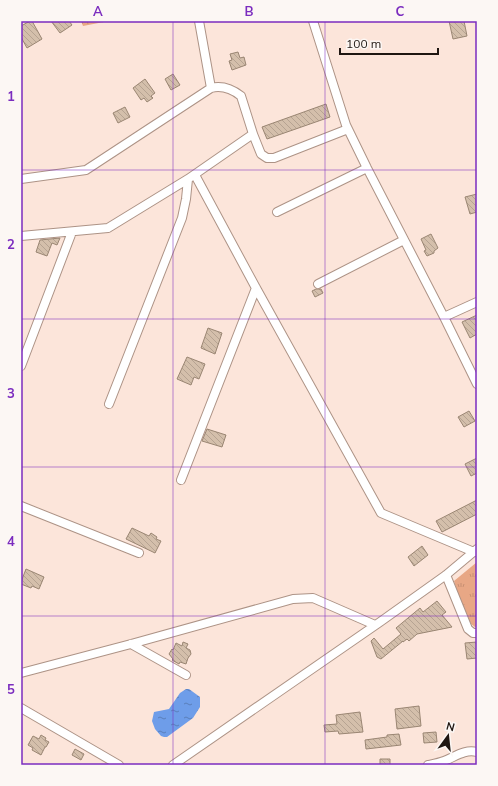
<svg xmlns="http://www.w3.org/2000/svg" width="498" height="786" font-family="Mulish,sans-serif">
	<style>
		.grass { fill: url(#grass-tufts) }
		.forest { fill: url(#forest-crowns) }
		.water { fill: url(#water-ripples) }
		.building { fill: url(#building-back-hatch); stroke: #9a8673 }
		.lines { fill: none; stroke-linecap: round; stroke-linejoin: round }
		.minor-casing { stroke: #ad9386; stroke-width: 10 }
		.minor { stroke: #fff; stroke-width: 8 }
		.grid { fill: none; stroke: #7b2cbf; stroke-width: 1; stroke-opacity: 0.55 }
		.neatline { fill: none; stroke: #7b2cbf; stroke-width: 1.5 }
		.grid-label { font-size: 13px; text-anchor: middle; font-weight: bold; fill: #7b2cbf }
	</style>
	<defs>
		<pattern id="grass-tufts" width="24" height="20" patternUnits="userSpaceOnUse"><rect width="24" height="20" fill="#e8a785"/><path d="M3 7l-1-3M5 7V3M7 7l1-3M15 17l-1-3M17 17v-4M19 17l1-3" fill="none" stroke="#c78f72"/></pattern>
		<pattern id="forest-crowns" width="20" height="18" patternUnits="userSpaceOnUse"><rect width="20" height="18" fill="#e8a785"/><path d="M2 6a3 3 0 1 1 6 0M12 15a3 3 0 1 1 6 0" fill="none" stroke="#c78f72"/></pattern>
		<pattern id="water-ripples" width="26" height="14" patternUnits="userSpaceOnUse"><rect width="26" height="14" fill="#6e9de9"/><path d="M2 4q2-2 4 0t4 0M15 11q2-2 4 0t4 0" fill="none" stroke="#5a7fbb"/></pattern>
		<pattern id="building-back-hatch" width="6" height="6" patternUnits="userSpaceOnUse"><rect width="6" height="6" fill="#d4bfab"/><path d="M-1 5l2 2M0 0l6 6M5-1l2 2" fill="none" stroke="#b6a392"/></pattern>
	</defs>
	<rect width="100%" height="100%" fill="#fce5da"/>
	<path class="grass" d="M 477,562 L 477,627 L 475,627 L 471,624 L 457,591 L 454,581 Z"/>
	<path class="forest" d="M 81,21 L 109,21 L 83,26 Z"/>
	<path class="water" d="M 186,689 L 189,689 L 200,697 L 200,707 L 193,718 L 167,737 L 164,737 L 161,736 L 155,729 L 152,721 L 154,712 L 169,709 L 180,693 Z"/>
	<path class="building" d="M 30,21 L 32,21 L 42,39 L 27,48 L 21,37 L 21,26 Z
		M 51,21 L 69,21 L 72,25 L 60,33 Z
		M 449,21 L 464,21 L 467,36 L 453,39 Z
		M 238,52 L 240,58 L 244,57 L 246,65 L 232,70 L 229,61 L 232,60 L 230,54 Z
		M 173,74 L 180,85 L 171,90 L 165,79 Z
		M 145,79 L 155,93 L 151,96 L 153,98 L 147,102 L 144,98 L 141,100 L 133,88 Z
		M 326,104 L 330,117 L 267,139 L 262,127 Z
		M 125,107 L 130,117 L 118,123 L 113,113 Z
		M 477,194 L 477,212 L 470,214 L 465,197 Z
		M 431,234 L 438,248 L 434,251 L 434,253 L 427,256 L 424,251 L 426,250 L 421,239 Z
		M 60,238 L 57,245 L 52,243 L 47,256 L 36,252 L 40,240 Z
		M 316,289 L 321,289 L 323,293 L 315,297 L 312,291 Z
		M 477,315 L 477,334 L 470,338 L 462,322 Z
		M 208,328 L 222,333 L 215,354 L 201,348 Z
		M 187,357 L 205,364 L 199,379 L 194,377 L 191,385 L 177,379 Z
		M 469,411 L 475,421 L 464,427 L 458,417 Z
		M 207,429 L 226,435 L 222,447 L 202,441 Z
		M 477,458 L 477,473 L 471,476 L 465,464 Z
		M 477,500 L 477,514 L 442,532 L 436,521 Z
		M 132,528 L 149,536 L 151,533 L 157,537 L 156,539 L 161,541 L 155,553 L 126,539 Z
		M 422,546 L 428,555 L 414,566 L 408,557 Z
		M 26,569 L 44,577 L 39,589 L 32,586 L 31,588 L 21,584 L 21,582 Z
		M 437,601 L 446,612 L 442,615 L 452,627 L 417,634 L 409,641 L 407,639 L 403,642 L 403,641 L 381,659 L 377,657 L 371,641 L 374,638 L 383,649 L 401,634 L 396,628 L 420,608 L 423,612 Z
		M 183,642 L 188,644 L 186,648 L 190,650 L 191,654 L 188,658 L 186,664 L 180,662 L 179,664 L 172,660 L 173,659 L 169,654 L 172,649 L 173,650 L 176,643 L 182,646 Z
		M 477,642 L 477,658 L 467,659 L 465,643 Z
		M 419,706 L 421,726 L 397,729 L 395,709 Z
		M 360,712 L 363,732 L 339,734 L 338,731 L 325,732 L 324,725 L 337,724 L 336,715 Z
		M 436,732 L 437,742 L 424,743 L 423,733 Z
		M 399,734 L 401,745 L 366,749 L 365,740 L 387,737 L 387,735 Z
		M 41,735 L 46,738 L 45,740 L 49,742 L 46,747 L 45,747 L 41,755 L 32,750 L 33,748 L 28,745 L 33,736 L 39,739 Z
		M 75,749 L 84,754 L 81,760 L 72,755 Z
		M 380,759 L 390,759 L 390,765 L 380,764 Z"/>
	<g class="lines">
		<g class="minor-casing">
			<path id="minor" d="M 199,21 L 211,88
				M 313,21 L 346,125 L 367,168 L 444,317 L 477,384
				M 195,175 L 256,288 L 381,513 L 474,552
				M 21,179 L 86,170 L 211,88 C 223,85 232,89 241,96 L 253,134 L 261,154 L 267,158 L 274,158 L 348,129
				M 277,212 L 367,168
				M 21,236 L 108,228 L 188,179 L 253,134
				M 318,284 L 404,240
				M 444,317 L 477,302
				M 21,366 L 72,232
				M 109,404 L 182,218 L 186,199 L 188,179
				M 181,480 L 256,288
				M 21,506 L 139,553
				M 446,575 L 468,629 L 473,633 L 477,633
				M 131,644 L 186,675
				M 21,673 L 131,644 L 293,599 L 313,598 L 375,625
				M 21,708 L 119,765
				M 173,765 L 380,622 L 446,575 L 477,549
				M 428,765 C 433,764 439,763 444,761 C 455,757 464,749 477,752"/>
		</g>
		<use href="#minor" class="minor"/>
	</g>
	<path class="grid" d="M 173,21 L 173,765M 325,21 L 325,765M 21,170 L 477,170M 21,319 L 477,319M 21,467 L 477,467M 21,616 L 477,616"/>
	<rect width="498" height="786" fill="none" stroke="#fcf7f4" stroke-width="44"/>
	<g transform="translate(448 736) rotate(15)" stroke="#fcf7f4" stroke-width="3" paint-order="stroke">
	<path d="M0-3L7 15L0 10L-7 15Z" fill="#1f1611"/>
	<text y="-6" font-size="11" font-weight="bold" text-anchor="middle" fill="#1f1611">N</text>
	</g>
	<path d="M340 48v6h98v-6" fill="none" stroke="#1f1611" stroke-width="2"/>
	<text x="346" y="48" font-size="12" fill="#1f1611" stroke="#fcf7f4" stroke-width="3" paint-order="stroke">100 m</text>
	<rect x="22" y="22" width="454" height="742" class="neatline"/>
	<g class="grid-label">
		<text x="98" y="16">A</text>
		<text x="249" y="16">B</text>
		<text x="400" y="16">C</text>
		<text x="11" y="101">1</text>
		<text x="11" y="249">2</text>
		<text x="11" y="398">3</text>
		<text x="11" y="546">4</text>
		<text x="11" y="694">5</text>
	</g>
</svg>
